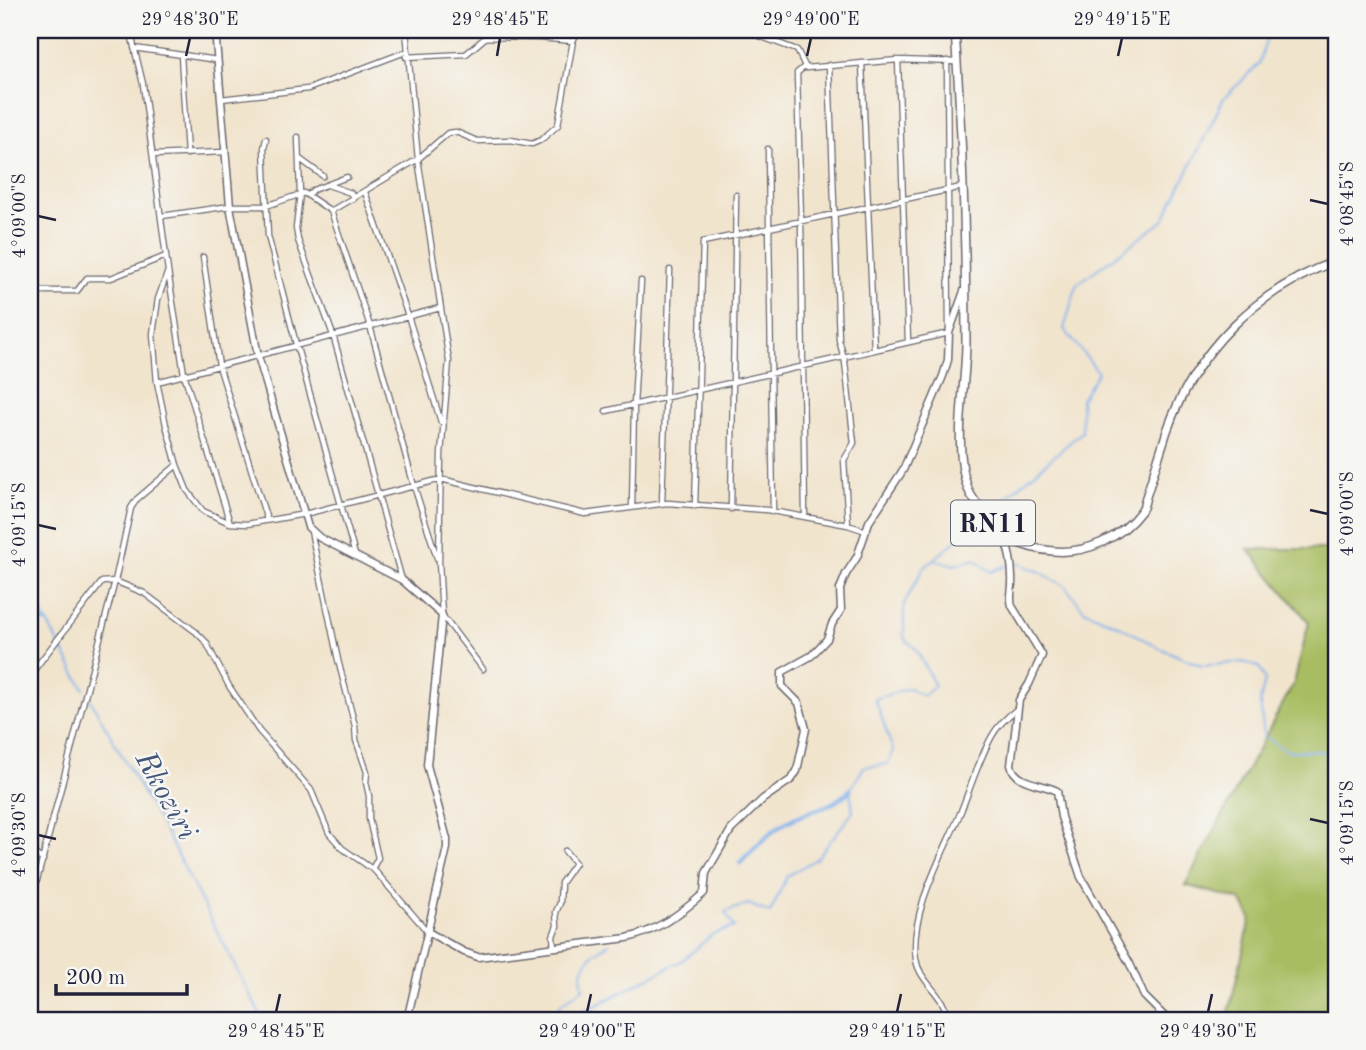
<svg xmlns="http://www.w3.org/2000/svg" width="1366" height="1050" font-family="'Old Standard TT',serif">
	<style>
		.green { fill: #a8bd62; stroke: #65704e; stroke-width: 2 }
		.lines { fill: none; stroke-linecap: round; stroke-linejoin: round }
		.stream { stroke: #80b0eb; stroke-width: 2 }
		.canal { stroke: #80b0eb; stroke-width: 4.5 }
		.minor-casing { stroke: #6a666e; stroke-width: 7 }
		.tertiary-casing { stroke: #6a666e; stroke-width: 9 }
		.primary-casing { stroke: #6a666e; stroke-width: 10 }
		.minor { stroke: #fff; stroke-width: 4.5 }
		.tertiary { stroke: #fff; stroke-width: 6 }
		.primary { stroke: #fff; stroke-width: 7 }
		.ticks { fill: none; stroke: #22223b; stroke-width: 2.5 }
		.labels { text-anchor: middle; stroke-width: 5; stroke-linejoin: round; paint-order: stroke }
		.shield { fill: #f6f6f2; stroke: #626272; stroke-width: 2 }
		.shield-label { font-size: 26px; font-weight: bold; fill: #22223b }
		.water-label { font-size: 30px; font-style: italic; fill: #435479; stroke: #f6f6f2 }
		.neatline { fill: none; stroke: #22223b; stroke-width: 2.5 }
		.ticks-label { font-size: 18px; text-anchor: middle; fill: #22223b }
	</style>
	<rect width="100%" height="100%" fill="#f6f6f2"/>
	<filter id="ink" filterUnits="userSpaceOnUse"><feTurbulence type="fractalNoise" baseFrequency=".0143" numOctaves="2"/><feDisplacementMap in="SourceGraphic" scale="14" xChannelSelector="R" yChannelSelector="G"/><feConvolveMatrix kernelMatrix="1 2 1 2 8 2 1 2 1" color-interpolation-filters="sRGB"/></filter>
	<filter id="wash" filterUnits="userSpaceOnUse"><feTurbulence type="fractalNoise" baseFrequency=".00686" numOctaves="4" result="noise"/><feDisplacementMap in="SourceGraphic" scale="28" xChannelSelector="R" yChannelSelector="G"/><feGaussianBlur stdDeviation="1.57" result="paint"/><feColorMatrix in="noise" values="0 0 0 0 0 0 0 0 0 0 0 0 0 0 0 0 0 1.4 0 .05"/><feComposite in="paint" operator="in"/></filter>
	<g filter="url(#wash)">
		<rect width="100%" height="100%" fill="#f1e4cd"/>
		<path class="green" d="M 1248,549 L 1333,549 L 1336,581 L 1336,1020 L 1227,1020 L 1251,918 L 1241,900 L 1185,885 L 1294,683 L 1309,622 Z"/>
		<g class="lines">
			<path class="stream" d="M 988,513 L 1082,432 L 1081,399 L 1098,372 L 1064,329 L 1077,284 L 1163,221 L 1224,98 L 1259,64 L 1268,34 L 1272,30
				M 935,560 L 955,565 L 975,559 L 991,572 L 1005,566 L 1020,564 L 1040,572 L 1065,586 L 1084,610 L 1120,626 L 1157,647 L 1202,666 L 1243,662 L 1259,667 L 1265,680 L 1260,702 L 1264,736 L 1287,751 L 1318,751 L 1336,755
				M 30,592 L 84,689
				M 30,616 L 48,624
				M 87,694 L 168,837 L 263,1020
				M 553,1020 L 560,1005 L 583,988 C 577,967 591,953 609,944
				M 568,1020 L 683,960 L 712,935 L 734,927 L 725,912 L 748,904 L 770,913 L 787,876 L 816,859 L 853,812 L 850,790 L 864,767 L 888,764 L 893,750 L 875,699 L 909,688 L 923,696 L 935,686 L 916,649 L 904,638 L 904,604 L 923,569 L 982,518"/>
			<path class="canal" d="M 740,863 C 755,848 771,829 791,820 C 816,807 828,811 850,790"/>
		</g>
	</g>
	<g filter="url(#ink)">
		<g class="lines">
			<g class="minor-casing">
				<path id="minor" d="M 130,30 L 143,84 L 168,271 L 158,299 L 153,334 L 157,382 L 166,425 L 177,465 L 187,490 L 203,511 L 230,523 L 247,524 L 305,514 L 441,479 L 585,514 L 667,503 L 767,510 L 848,525 L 866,531
					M 406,30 L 418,159 L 449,361 L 441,454 L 439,562 L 442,615 L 483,669
					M 743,30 L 797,50 L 806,68 L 898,60
					M 134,48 L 217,60
					M 181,55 L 187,154
					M 406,57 L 466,54 L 486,37 L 539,38 L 573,41
					M 862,63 L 874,349
					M 829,65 L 839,340 L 845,362 L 854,443 L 844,460 L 848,525
					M 804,67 L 797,73 L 801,220 L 805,516
					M 221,99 L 308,89 L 408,51
					M 298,137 L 300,194 L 296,228 L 298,240 L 333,335 L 402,580
					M 266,139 L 264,148 L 268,236 L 296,344 L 355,555
					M 768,149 L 773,511
					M 153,155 L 224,152
					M 300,159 L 323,176
					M 328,185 L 351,193 L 353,199
					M 365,192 L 408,316 L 441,422
					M 309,194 L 313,190 L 347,177
					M 331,211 L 418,159 L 448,133 L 456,132 L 477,141 L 511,140 L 532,144 L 541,140 L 558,125 L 573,41 L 578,30
					M 162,216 L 230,206 L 266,206 L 304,193 L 331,211 L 370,326 L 414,486 L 437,558
					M 203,257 L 219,366 L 267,520
					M 168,271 L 184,374 L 230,523
					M 41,291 L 77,291 L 87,278 L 111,278 L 166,256
					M 908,341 L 898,60 L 957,62
					M 157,382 L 440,308
					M 606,411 L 949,333 L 947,61
					M 662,503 L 670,270
					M 695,506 L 703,242 L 962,187
					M 632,507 L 634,405 L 641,281
					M 731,509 L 736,195
					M 311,531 L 338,660 L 355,726 L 356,740 L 367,772 L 366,782 L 369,796 L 369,819 L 378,858 L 372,869
					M 30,675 L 102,582 L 115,581 L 144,593 L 196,632 L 206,642 L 229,686 L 259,731 L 311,790 L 329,833 L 342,848 L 375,871 L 427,931
					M 30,850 L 43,860
					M 30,907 L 115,581 L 131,508 L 137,499 L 177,465
					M 554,947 L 553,936 L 557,926 L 556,912 L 560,903 L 561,883 L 575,863 L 565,851
					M 947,1020 C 947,995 919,983 916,959 C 909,914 942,856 959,816 C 970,790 978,761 992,736 C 997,727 1008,716 1017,709"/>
			</g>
			<g class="tertiary-casing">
				<path id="tertiary" d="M 215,30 L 230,206 L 258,356 L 308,527 L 320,538 L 402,580 L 442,615 L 427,765 L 447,839 L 447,848 L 407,1020
					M 1004,536 C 1009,550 1012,563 1012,577 C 1013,588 1009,597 1012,606 L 1042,655 L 1029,684 L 1019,700 L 1011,765 C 1015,784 1042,783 1057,791 L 1061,817 L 1081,877 L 1130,964 L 1144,996 L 1168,1020
					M 428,932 L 464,952 L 478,957 L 627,938 C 655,932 683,912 704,893 L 706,873 L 731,830 L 763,799 L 792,779 L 797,771 L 806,729 L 799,703 L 782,686 L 782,672 L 811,656 L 827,639 L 832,624 L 841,610 L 840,589 L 846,574 L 857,557 L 869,522 L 903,470 L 943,376 L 948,360 L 949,333 L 964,291"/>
			</g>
			<g class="primary-casing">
				<path id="primary" d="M 955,30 C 962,134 966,238 966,342 C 966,388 952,445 968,489 C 972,499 979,507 986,515 C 1006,540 1021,548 1053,551 C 1087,554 1121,538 1141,511 C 1145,506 1144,503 1146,497 C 1153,475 1160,453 1167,431 C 1195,351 1256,290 1336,261"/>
			</g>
			<use href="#minor" class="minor"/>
			<use href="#tertiary" class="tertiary"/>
			<use href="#primary" class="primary"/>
		</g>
	</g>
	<path class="ticks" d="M 186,56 L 190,38M 497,56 L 500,38M 807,56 L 811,38M 1118,56 L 1122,38M 1310,200 L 1328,204M 38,216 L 56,220M 1310,510 L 1328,514M 38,525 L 56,529M 1310,819 L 1328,823M 38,835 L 56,839M 276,1012 L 280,994M 587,1012 L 591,994M 897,1012 L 901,994M 1208,1012 L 1212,994"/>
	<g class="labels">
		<rect class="shield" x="951" y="500.5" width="84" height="45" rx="5"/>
		<g class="shield-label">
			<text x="993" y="532">RN11</text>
		</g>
		<g class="water-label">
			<text transform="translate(167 795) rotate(61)" y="10">Rkoziri</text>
		</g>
	</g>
	<rect width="1366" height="1050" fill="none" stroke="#f6f6f2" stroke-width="77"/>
	<path d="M56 984v10h131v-10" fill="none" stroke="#22223b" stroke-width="3.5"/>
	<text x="66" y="984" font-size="21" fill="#22223b" stroke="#f6f6f2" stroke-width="5" paint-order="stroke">200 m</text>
	<rect x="38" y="38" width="1290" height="974" class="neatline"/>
	<g class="ticks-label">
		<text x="190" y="25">29°48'30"E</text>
		<text x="500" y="25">29°48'45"E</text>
		<text x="811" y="25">29°49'00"E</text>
		<text x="1122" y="25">29°49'15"E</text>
		<text transform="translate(1347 204) rotate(-90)" y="6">4°08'45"S</text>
		<text transform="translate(19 216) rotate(-90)" y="6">4°09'00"S</text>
		<text transform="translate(1347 514) rotate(-90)" y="6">4°09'00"S</text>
		<text transform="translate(19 525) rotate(-90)" y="6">4°09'15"S</text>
		<text transform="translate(1347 823) rotate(-90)" y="6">4°09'15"S</text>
		<text transform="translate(19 835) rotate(-90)" y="6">4°09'30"S</text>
		<text x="276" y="1037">29°48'45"E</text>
		<text x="587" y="1037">29°49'00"E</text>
		<text x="897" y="1037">29°49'15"E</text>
		<text x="1208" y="1037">29°49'30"E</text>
	</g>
</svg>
